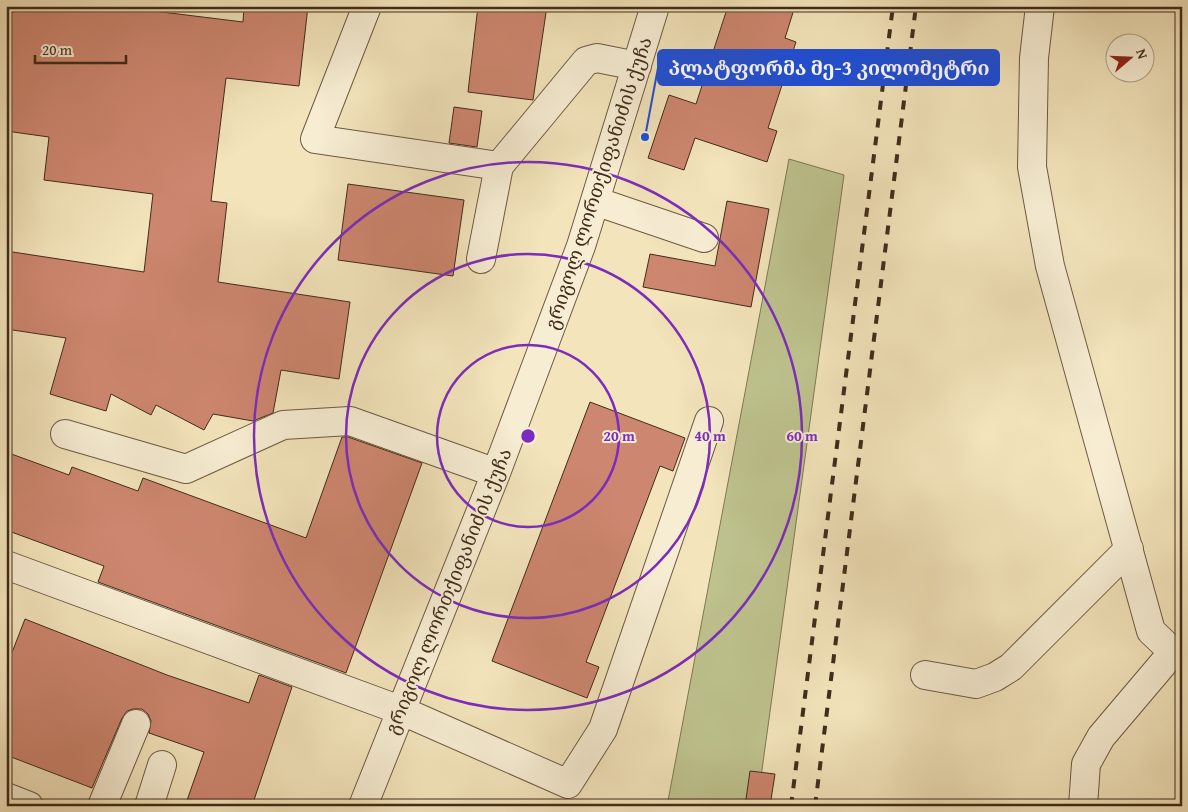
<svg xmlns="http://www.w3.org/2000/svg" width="1188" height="812" font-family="'Gentium Book Plus','Noto Serif Georgian',serif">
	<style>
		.green { fill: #bec38e; stroke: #7f7854 }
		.building { fill: #cd866f; stroke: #402c1b }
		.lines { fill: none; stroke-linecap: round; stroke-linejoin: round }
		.minor-casing { stroke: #6d5a43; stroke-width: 30 }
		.minor { stroke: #f7edd3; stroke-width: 28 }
		.rail { stroke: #402c1b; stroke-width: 4; stroke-dasharray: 9 9; stroke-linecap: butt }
		.ring { fill: none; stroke: #7b2cbf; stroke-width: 2.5 }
		.labels { text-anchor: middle; stroke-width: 4; stroke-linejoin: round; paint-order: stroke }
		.street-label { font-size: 19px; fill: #402c1b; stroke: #f7edd3 }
		.centre { fill: #7b2cbf; stroke: #f7edd3; stroke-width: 2.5 }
		.ring-label { font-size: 15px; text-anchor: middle; font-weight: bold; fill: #7b2cbf; stroke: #f7edd3; stroke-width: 4; stroke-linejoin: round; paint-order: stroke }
		.leader { fill: none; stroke: #1d4ed8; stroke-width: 2 }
		.callout-dot { fill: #1d4ed8; stroke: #f7edd3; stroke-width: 2 }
		.callout { fill: #1d4ed8; stroke: #1d4ed8; stroke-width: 2 }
		.callout-label { font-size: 20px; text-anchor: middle; font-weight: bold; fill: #fff }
	</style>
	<rect width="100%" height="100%" fill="#f3e4bb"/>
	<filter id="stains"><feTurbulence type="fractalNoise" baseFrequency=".004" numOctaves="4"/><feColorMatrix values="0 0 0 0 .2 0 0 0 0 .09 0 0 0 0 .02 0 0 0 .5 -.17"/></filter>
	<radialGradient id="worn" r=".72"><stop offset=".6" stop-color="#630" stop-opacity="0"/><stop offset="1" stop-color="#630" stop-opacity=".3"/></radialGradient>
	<path class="green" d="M 789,159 L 844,175 L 757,806 L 667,806 Z"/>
	<path class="building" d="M 6,6 L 113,6 L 243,22 L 244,6 L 308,6 L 299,86 L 226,78 L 211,201 L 227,203 L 218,282 L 350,302 L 339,379 L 281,370 L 273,413 L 253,421 L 213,414 L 204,430 L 156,405 L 151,415 L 111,394 L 106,411 L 50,394 L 66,338 L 6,329 L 6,251 L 144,272 L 153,194 L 44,180 L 49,137 L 6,131 Z
		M 478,6 L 547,6 L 533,100 L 468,92 Z
		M 728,6 L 795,6 L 785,38 L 796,42 L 768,128 L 777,131 L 767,162 L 695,138 L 684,170 L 648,158 L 669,95 L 696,104 Z
		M 454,107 L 482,111 L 477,147 L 449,143 Z
		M 348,184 L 464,200 L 453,276 L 338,260 Z
		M 727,201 L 769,209 L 751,307 L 643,287 L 650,254 L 715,266 Z
		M 590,402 L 685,438 L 673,471 L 660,466 L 586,662 L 599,667 L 587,698 L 492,661 Z
		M 342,437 L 348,437 L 422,463 L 346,673 L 98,582 L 104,566 L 6,530 L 6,452 L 69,475 L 72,467 L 138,491 L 143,478 L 306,538 Z
		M 25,619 L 167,675 L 249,703 L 259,675 L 292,687 L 252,806 L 185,806 L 204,752 L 149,733 L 151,721 L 148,714 L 142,709 L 133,709 L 127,711 L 122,718 L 92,788 L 6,755 L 6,668 Z
		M 750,771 L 775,774 L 770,806 L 745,806 Z"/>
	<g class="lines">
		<g class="minor-casing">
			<path id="minor" d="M 367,6 L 315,139 L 499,166 L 586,61 L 597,58 L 637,66
				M 1040,6 L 1034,58 L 1032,167 L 1050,266 L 1151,631 L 1173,652 L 1182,653
				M 595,201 L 704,238
				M 481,259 L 499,166
				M 65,434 L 186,469 L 283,425 L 350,421 L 496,473
				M 6,565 L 400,710 L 568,784 L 603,729 L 709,421
				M 925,675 L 976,684 L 995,677 L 1011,667 L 1129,549
				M 6,797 L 29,806
				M 102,806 L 136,724
				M 149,806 L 162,765
				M 363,806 L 496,473 L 581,246 L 655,6
				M 1083,806 L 1086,764 L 1101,737 L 1173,652"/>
		</g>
		<use href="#minor" class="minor"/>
		<path class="rail" d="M 791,806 L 893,6
			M 815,806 L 916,6"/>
	</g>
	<g class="ring">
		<circle cx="528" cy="436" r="91"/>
		<circle cx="528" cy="436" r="182"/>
		<circle cx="528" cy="436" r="274"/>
	</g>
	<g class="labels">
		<g class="street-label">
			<text transform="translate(598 183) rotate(-72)" y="7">გრიგოლ ლორთქიფანიძის ქუჩა</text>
			<text transform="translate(448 591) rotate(-68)" y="7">გრიგოლ ლორთქიფანიძის ქუჩა</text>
		</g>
	</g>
	<circle cx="528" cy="436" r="8" class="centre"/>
	<g class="ring-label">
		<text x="619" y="441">20 m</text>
		<text x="710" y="441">40 m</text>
		<text x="802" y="441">60 m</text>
	</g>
	<path class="leader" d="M645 137L658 68"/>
	<circle class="callout-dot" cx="645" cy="137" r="5"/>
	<rect class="callout" x="658" y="50" width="341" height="35" rx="5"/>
	<g class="callout-label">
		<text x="829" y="75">პლატფორმა მე-3 კილომეტრი</text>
	</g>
	<rect width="1188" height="812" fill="none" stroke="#f3e4bb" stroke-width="25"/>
	<rect x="8" y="8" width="1173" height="797" fill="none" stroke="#402c1b" stroke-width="2.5"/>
	<rect x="12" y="12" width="1163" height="787" fill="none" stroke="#402c1b"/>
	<g transform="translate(1130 58) rotate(71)"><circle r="24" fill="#f7edd3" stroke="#aea089"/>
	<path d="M0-4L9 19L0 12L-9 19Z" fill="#8f2418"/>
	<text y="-8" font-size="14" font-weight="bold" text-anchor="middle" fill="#402c1b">N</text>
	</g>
	<path d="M35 55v8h91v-8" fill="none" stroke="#402c1b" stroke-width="2.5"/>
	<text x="42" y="55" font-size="15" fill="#402c1b" stroke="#f7edd3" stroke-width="4" paint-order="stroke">20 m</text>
	<rect width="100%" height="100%" filter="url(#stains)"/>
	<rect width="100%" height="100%" fill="url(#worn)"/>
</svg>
